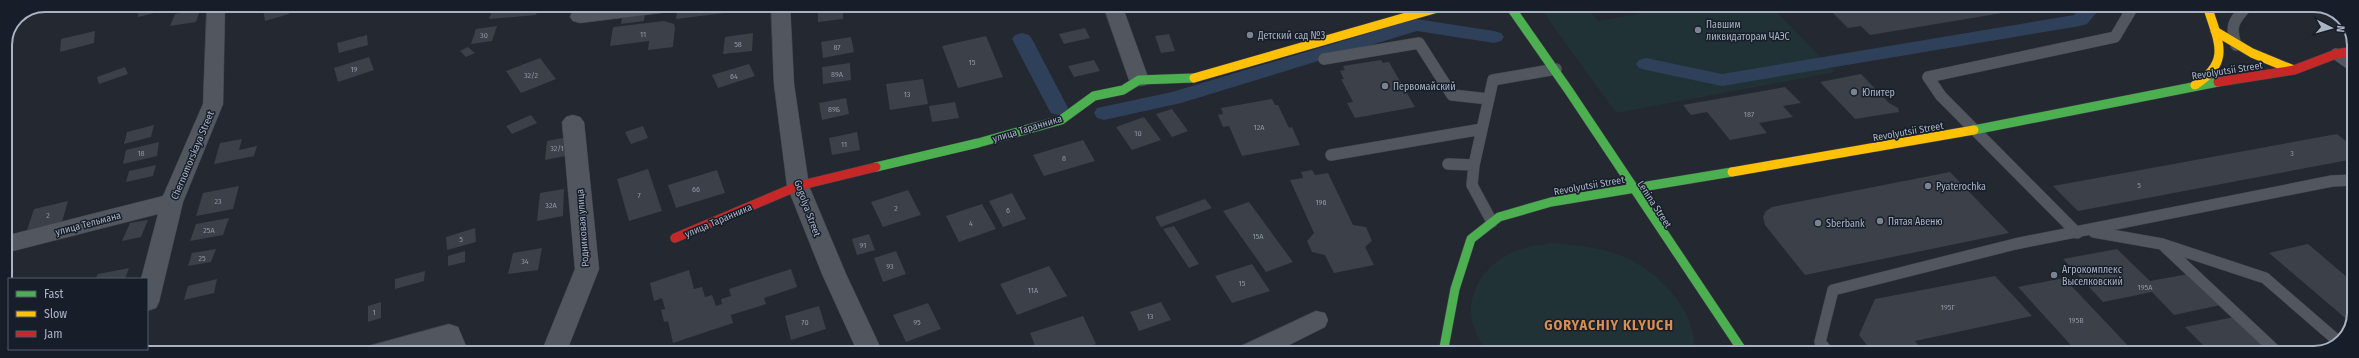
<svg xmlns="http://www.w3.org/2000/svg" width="2359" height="358" font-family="'Fira Sans Condensed',sans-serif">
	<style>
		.green { fill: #203236 }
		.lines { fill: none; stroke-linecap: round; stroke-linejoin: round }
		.canal { fill: #2f405a; fill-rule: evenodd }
		.building { fill: #3c4048 }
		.lane-casing { stroke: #41444b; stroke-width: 12 }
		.street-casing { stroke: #41444b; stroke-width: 1 }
		.fast-casing { stroke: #41444b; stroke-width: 10 }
		.slow-casing { stroke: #41444b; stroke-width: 10 }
		.jam-casing { stroke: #41444b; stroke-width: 10 }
		.lane { stroke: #52575f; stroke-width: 11 }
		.street { fill: #52575f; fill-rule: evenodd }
		.fast { stroke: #4caf50; stroke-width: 9 }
		.slow { stroke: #ffc107; stroke-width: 9 }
		.jam { stroke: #c62828; stroke-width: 9 }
		.poi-dot { fill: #7b8290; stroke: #171e2a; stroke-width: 1.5 }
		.labels { text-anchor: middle; stroke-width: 3; stroke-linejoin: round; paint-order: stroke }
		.number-label { font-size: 8px; fill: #8e96a5 }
		.poi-label { font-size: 10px; fill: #aab3c4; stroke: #171e2a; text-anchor: start }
		.street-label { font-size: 10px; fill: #aab3c4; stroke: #171e2a }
		.district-label { font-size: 14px; font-weight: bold; letter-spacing: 1px; fill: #d78f52; stroke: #171e2a }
		.rim { fill: none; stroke: #aab3c4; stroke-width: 2 }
	</style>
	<rect width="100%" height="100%" fill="#242830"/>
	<path class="green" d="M 1538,5 L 1585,5 L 1598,21 L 1689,5 L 1770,5 L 1835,72 L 1616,113 Z
		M 1551,243 C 1575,245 1597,247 1620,255 C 1656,269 1699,311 1694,353 L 1487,353 C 1479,340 1471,326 1471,310 C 1471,282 1495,256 1521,249 C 1530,246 1541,245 1551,243 Z"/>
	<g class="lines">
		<path class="canal" d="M 2083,5 L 2103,5 L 2087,24 L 2080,26 L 1722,86 L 1646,70 L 1639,68 L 1636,64 L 1639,60 L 1646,58 L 1722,74 L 2074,15 Z
			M 1416,19 L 1494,31 L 1501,33 L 1504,37 L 1501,41 L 1494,43 L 1417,31 L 1181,103 L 1104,120 L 1097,118 L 1094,113 L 1097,108 L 1172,92 Z
			M 1022,33 L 1029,35 L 1032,39 L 1068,108 L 1065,113 L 1058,115 L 1051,113 L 1048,108 L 1012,39 L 1015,35 Z"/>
	</g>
	<path class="building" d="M 138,5 L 171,5 L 170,9 L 138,17 Z
		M 246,5 L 274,5 L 248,13 Z
		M 281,5 L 287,5 L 289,14 L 265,21 L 263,10 Z
		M 438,5 L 438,7 L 422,11 L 421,6 Z
		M 494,5 L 539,5 L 536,15 L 489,19 Z
		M 720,5 L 749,5 L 749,10 L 676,19 L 677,11 Z
		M 1347,5 L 1384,5 L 1384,6 L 1353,13 Z
		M 1825,5 L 2044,5 L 2044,6 L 1870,35 L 1861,26 L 1848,28 Z
		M 843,8 L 843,19 L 818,22 L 818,11 Z
		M 200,10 L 196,22 L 170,26 L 175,14 Z
		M 645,13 L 644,21 L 621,24 L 622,16 Z
		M 664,21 L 674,24 L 675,28 L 673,47 L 648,50 L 649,41 L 610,46 L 613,27 Z
		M 497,26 L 492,41 L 471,44 L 476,29 Z
		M 1085,28 L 1090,38 L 1064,44 L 1059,34 Z
		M 95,31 L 94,43 L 60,52 L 61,39 Z
		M 753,33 L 752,51 L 723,54 L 725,37 Z
		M 1169,34 L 1175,51 L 1161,53 L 1155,36 Z
		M 367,35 L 368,45 L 339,53 L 337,43 Z
		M 986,36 L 1003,77 L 958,88 L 942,46 Z
		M 851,37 L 854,52 L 823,58 L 821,42 Z
		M 468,47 L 475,53 L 466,57 L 460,51 Z
		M 369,57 L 374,70 L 338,82 L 334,68 Z
		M 540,58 L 556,79 L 521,93 L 506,71 Z
		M 1094,60 L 1100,71 L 1074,77 L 1068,66 Z
		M 1381,60 L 1383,63 L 1389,62 L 1415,107 L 1355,118 L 1347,103 L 1353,102 L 1341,79 L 1344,79 L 1340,71 L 1345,70 L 1343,66 Z
		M 850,63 L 851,80 L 823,84 L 822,67 Z
		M 749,64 L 755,76 L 718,88 L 712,75 Z
		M 125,67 L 128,74 L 99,84 L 97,77 Z
		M 1861,74 L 1889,103 L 1898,108 L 1899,112 L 1855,119 L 1820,82 Z
		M 923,79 L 928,104 L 890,110 L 886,84 Z
		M 1785,87 L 1801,103 L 1783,106 L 1793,117 L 1759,123 L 1767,133 L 1730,140 L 1707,112 L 1691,115 L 1683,105 Z
		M 846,98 L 849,114 L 822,120 L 819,103 Z
		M 1272,99 L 1275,105 L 1278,105 L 1289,128 L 1292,127 L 1300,145 L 1242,156 L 1229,126 L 1223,127 L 1218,115 L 1223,114 L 1221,108 Z
		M 955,102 L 959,118 L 932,122 L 929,106 Z
		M 1172,109 L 1188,131 L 1172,137 L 1156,114 Z
		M 531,115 L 537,123 L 512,134 L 506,126 Z
		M 1144,117 L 1161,140 L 1132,150 L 1116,127 Z
		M 154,125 L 151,137 L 124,144 L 127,132 Z
		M 643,126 L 648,138 L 631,144 L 625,132 Z
		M 857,132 L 860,150 L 832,155 L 829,138 Z
		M 2337,134 L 2351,145 L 2354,144 L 2354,159 L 2078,211 L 2053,186 Z
		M 568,137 L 566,156 L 545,160 L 547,141 Z
		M 242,139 L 239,150 L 257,146 L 254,156 L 214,164 L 220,143 Z
		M 1083,140 L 1095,161 L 1044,176 L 1033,155 Z
		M 159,142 L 157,156 L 123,164 L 126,150 Z
		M 156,165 L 153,176 L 126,182 L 129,171 Z
		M 648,169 L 662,211 L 629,221 L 617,179 Z
		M 717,170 L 725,193 L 676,208 L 668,185 Z
		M 1312,170 L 1315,175 L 1328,173 L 1353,225 L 1366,227 L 1372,241 L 1365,247 L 1374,265 L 1334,273 L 1325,255 L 1312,252 L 1307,241 L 1314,233 L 1290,180 L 1303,178 L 1301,172 Z
		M 1950,172 L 2009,233 L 1805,275 L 1765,225 L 1763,217 L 1766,211 L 1772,207 Z
		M 239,186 L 233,209 L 196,216 L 203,193 Z
		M 564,189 L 563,216 L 537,221 L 540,193 Z
		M 908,190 L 921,215 L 883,227 L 871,202 Z
		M 1012,193 L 1026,219 L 1003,227 L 989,201 Z
		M 1205,199 L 1212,208 L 1161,227 L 1155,217 Z
		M 68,201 L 62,222 L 27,230 L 34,209 Z
		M 1249,202 L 1293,262 L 1266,272 L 1223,211 Z
		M 982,204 L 996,229 L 959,242 L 946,216 Z
		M 229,218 L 223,235 L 190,241 L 196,224 Z
		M 148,220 L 141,237 L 122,241 L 130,223 Z
		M 1174,226 L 1199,264 L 1189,268 L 1163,229 Z
		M 475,228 L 476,242 L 447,250 L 446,237 Z
		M 869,234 L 875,250 L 857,255 L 852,239 Z
		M 2308,244 L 2354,283 L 2354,318 L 2351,323 L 2269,253 Z
		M 542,248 L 538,270 L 508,274 L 513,253 Z
		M 216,249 L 211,262 L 188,266 L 192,253 Z
		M 2117,249 L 2150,281 L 2188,274 L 2221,305 L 2174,315 L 2152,292 L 2103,302 L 2063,259 Z
		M 465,251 L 465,262 L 448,266 L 448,256 Z
		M 896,251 L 906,274 L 883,282 L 874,258 Z
		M 1252,264 L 1270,291 L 1232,303 L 1215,276 Z
		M 1049,266 L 1067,296 L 1017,315 L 1000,284 Z
		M 129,268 L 125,279 L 95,279 L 98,274 Z
		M 791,269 L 797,287 L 764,298 L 766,304 L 731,315 L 733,323 L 673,343 L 668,321 L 664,322 L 661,310 L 665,309 L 662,298 L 654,301 L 650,283 L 689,270 L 694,289 L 702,287 L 705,297 L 712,295 L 716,306 L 722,304 L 721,299 L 731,296 L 729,289 Z
		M 14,271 L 9,279 L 5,293 L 5,273 Z
		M 425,271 L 424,281 L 395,289 L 395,279 Z
		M 1995,276 L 2032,316 L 1915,341 L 1925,353 L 1873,353 L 1859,335 L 1875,299 Z
		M 2064,278 L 2135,353 L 2078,353 L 2018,287 Z
		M 217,279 L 214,293 L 184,300 L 188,286 Z
		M 381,302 L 381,318 L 368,322 L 368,306 Z
		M 1161,302 L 1171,320 L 1139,331 L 1130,312 Z
		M 928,303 L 941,329 L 906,342 L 893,315 Z
		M 819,306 L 826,329 L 791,340 L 785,316 Z
		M 1083,316 L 1096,344 L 1070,353 L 1038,353 L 1030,333 Z
		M 2234,317 L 2270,351 L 2211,353 L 2185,327 Z"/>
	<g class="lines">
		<g class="lane-casing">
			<path id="lane" d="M 2236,45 C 2229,25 2235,19 2248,5
				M 2336,54 L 2354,67
				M 1324,59 L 1419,43 L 1452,95 L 1489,99
				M 1331,155 L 1482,129
				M 1448,164 L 1474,165
				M 1492,222 L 1472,185 L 1474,165 L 1493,80 L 1556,69
				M 2094,232 L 2162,244 L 2265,278 L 2340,343
				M 2077,233 L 1941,96 L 1928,77 L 2115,37 L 2134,5
				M 2165,247 L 2278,353
				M 1829,353 L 1820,342 L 1833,290 L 2015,244 L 2332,181 L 2354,180"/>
		</g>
		<g class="street-casing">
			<path id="street" d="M 207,5 L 225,5 L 223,104 L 183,202 L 159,302 L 156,308 L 147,311 L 147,279 L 141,279 L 158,214 L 5,253 L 5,236 L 163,196 L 203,104 Z
				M 575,5 L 594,5 L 593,10 L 629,5 L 685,5 L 683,9 L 676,11 L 580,23 L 573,21 L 570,17 Z
				M 771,5 L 790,5 L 794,84 L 809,186 L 846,274 L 883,353 L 858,353 L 822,274 L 787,186 L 774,84 Z
				M 1103,5 L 1122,5 L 1149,80 L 1146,85 L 1139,86 L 1132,85 L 1129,80 Z
				M 573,115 L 580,117 L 584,122 L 599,269 L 566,353 L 541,353 L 575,269 L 562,122 L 566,117 Z
				M 1316,311 L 1325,313 L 1328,320 L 1325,327 L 1273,353 L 1238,353 L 1241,346 Z
				M 449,324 L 458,327 L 469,353 L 444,353 L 441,346 L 416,353 L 366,353 L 369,346 Z
				M 147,346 L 148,353 L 123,353 L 124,349 L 147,349 Z"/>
		</g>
		<g class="fast-casing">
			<path id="fast" d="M 1509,5 L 1569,91 L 1744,353
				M 1974,130 L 2218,82
				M 876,167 L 978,143 L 1061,120 L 1094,96 L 1123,90 L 1139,80 L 1194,78
				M 1443,353 L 1455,289 L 1471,239 L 1499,217 L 1551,202 L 1732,172"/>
		</g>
		<g class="slow-casing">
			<path id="slow" d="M 2215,31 L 2252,53 L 2291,69
				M 1194,78 L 1448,5
				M 2195,85 C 2233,61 2217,40 2207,5
				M 1732,172 L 1974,130"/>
		</g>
		<g class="jam-casing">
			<path id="jam" d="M 2218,82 L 2294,70 L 2336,54 L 2354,51
				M 675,238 L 798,186 L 876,167"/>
		</g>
		<use href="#lane" class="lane"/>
		<use href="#street" class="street"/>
		<use href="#fast" class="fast"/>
		<use href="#slow" class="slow"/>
		<use href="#jam" class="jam"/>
	</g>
	<g class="poi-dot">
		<circle cx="1698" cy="30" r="4"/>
		<circle cx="1250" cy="35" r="4"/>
		<circle cx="1385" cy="86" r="4"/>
		<circle cx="1854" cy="92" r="4"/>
		<circle cx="1928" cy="186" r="4"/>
		<circle cx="1880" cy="221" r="4"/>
		<circle cx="1818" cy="223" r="4"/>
		<circle cx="2054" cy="275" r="4"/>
	</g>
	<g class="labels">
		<g class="number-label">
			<text x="643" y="37">11</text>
			<text x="484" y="38">30</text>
			<text x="738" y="47">58</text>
			<text x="837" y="50">87</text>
			<text x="972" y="65">15</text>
			<text x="354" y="72">19</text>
			<text x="837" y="77">89А</text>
			<text x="531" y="78">32/2</text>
			<text x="734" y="79">64</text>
			<text x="907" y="97">13</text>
			<text x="834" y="112">89Б</text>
			<text x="1749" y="117">187</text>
			<text x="1259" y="130">12А</text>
			<text x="1138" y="136">10</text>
			<text x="844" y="147">11</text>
			<text x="557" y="151">32/1</text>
			<text x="141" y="156">18</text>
			<text x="2292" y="156">3</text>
			<text x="1064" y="161">8</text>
			<text x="2139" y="188">5</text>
			<text x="696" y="192">66</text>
			<text x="639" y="198">7</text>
			<text x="218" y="204">23</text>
			<text x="1321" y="205">196</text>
			<text x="551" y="208">32А</text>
			<text x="896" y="211">2</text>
			<text x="1008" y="213">6</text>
			<text x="48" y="218">2</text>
			<text x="971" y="226">4</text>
			<text x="209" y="233">25А</text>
			<text x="1258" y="239">15А</text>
			<text x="461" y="242">5</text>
			<text x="863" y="248">91</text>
			<text x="202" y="261">25</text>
			<text x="525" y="264">34</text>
			<text x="890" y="269">93</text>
			<text x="1242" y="286">15</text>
			<text x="2145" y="290">195А</text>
			<text x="1033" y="293">11А</text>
			<text x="1948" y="310">195Г</text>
			<text x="374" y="315">1</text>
			<text x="1150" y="319">13</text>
			<text x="2076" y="323">195В</text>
			<text x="805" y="325">70</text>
			<text x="917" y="325">95</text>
		</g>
		<g class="poi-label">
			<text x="1706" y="28">Павшим<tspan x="1706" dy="12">ликвидаторам ЧАЭС</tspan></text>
			<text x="1258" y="39">Детский сад №3</text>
			<text x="1393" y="90">Первомайский</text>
			<text x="1862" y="96">Юпитер</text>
			<text x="1936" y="190">Pyaterochka</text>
			<text x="1888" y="225">Пятая Авеню</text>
			<text x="1826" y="227">Sberbank</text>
			<text x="2062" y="273">Агрокомплекс<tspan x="2062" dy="12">Выселковский</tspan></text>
		</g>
		<g class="street-label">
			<text transform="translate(2227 70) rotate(-9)" y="4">Revolyutsii Street</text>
			<text transform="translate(1027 128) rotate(-17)" y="4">улица Таранника</text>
			<text transform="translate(1908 131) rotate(-10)" y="4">Revolyutsii Street</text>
			<text transform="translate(192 155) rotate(-67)" y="4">Chernomorskaya Street</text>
			<text transform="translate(1589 185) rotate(-10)" y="4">Revolyutsii Street</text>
			<text transform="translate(1655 204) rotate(57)" y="4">Lenina Street</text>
			<text transform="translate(808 208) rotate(70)" y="4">Gogolya Street</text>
			<text transform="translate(718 220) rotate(-23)" y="4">улица Таранника</text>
			<text transform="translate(88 223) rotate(-15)" y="4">улица Тельмана</text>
			<text transform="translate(582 228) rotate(-94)" y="4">Родниковая улица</text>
		</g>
		<g class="district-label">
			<text x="1609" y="330">GORYACHIY KLYUCH</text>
		</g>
	</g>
	<path d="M0 0H2359V358H0ZM45 12H2314A33 33 0 0 1 2347 45V313A33 33 0 0 1 2314 346H45A33 33 0 0 1 12 313V45A33 33 0 0 1 45 12Z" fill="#171e2a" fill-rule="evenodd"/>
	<path class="rim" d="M45 12H2314A33 33 0 0 1 2347 45V313A33 33 0 0 1 2314 346H45A33 33 0 0 1 12 313V45A33 33 0 0 1 45 12Z"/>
	<rect x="8" y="278" width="140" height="72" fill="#171e2a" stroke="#525a68"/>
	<rect x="16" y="291" width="20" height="6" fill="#4caf50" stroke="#525a68"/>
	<text x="44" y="298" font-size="12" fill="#aab3c4">Fast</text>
	<rect x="16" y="311" width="20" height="6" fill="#ffc107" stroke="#525a68"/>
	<text x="44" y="318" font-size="12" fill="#aab3c4">Slow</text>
	<rect x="16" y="331" width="20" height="6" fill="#c62828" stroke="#525a68"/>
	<text x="44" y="338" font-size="12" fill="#aab3c4">Jam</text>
	<g transform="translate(2331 28) rotate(96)" stroke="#171e2a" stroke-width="3" paint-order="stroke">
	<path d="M0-3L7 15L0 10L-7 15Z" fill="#aab3c4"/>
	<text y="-6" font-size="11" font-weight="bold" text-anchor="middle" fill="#aab3c4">N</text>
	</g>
</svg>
